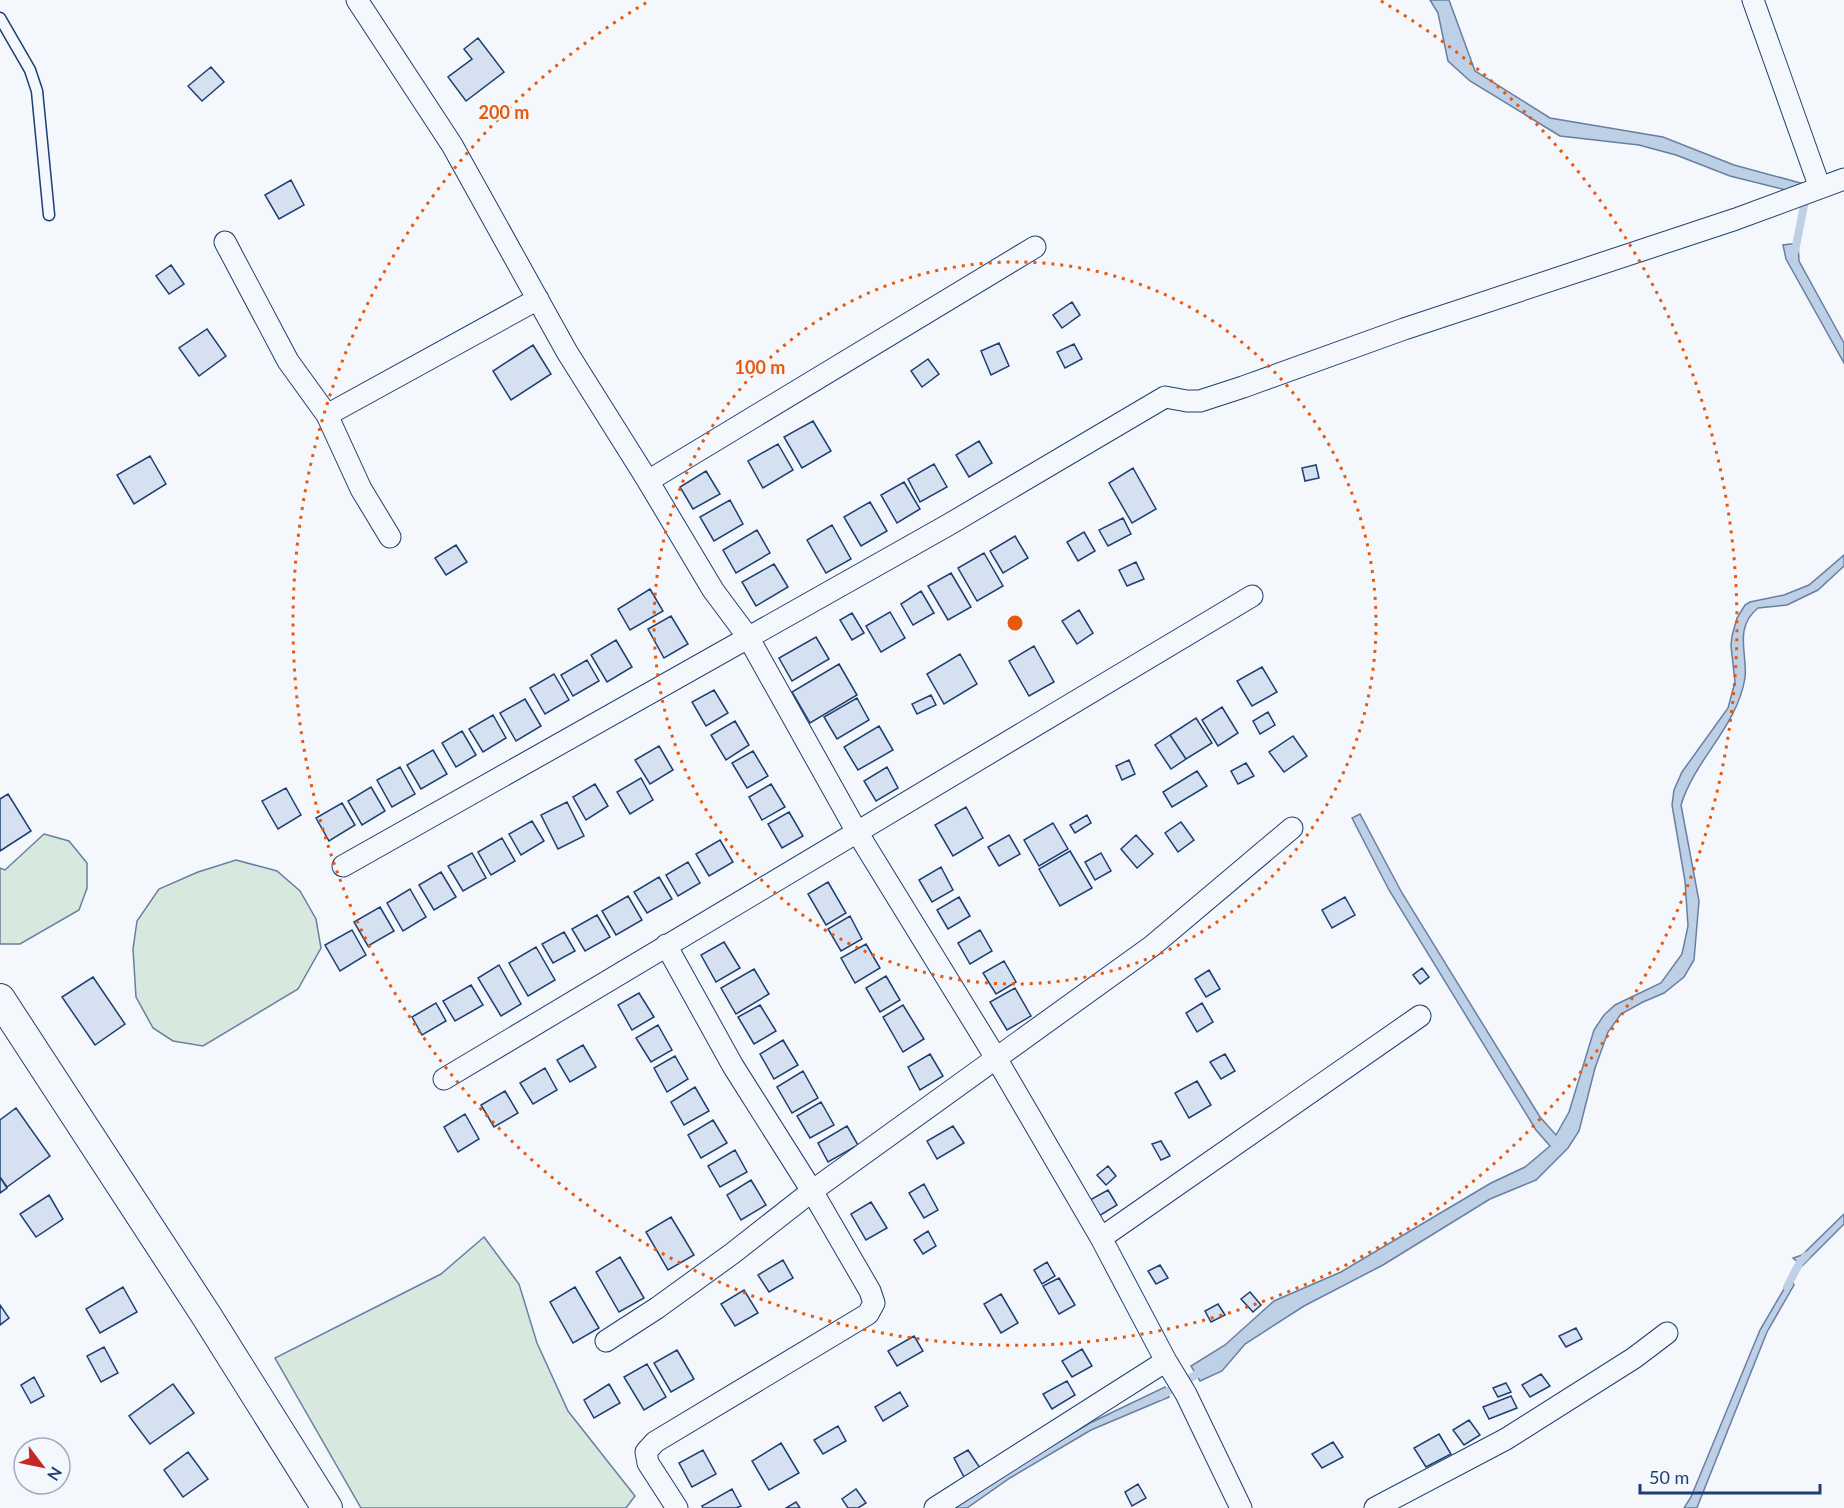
<svg xmlns="http://www.w3.org/2000/svg" width="1844" height="1508" font-family="Lato,sans-serif">
	<style>
		.green { fill: #d7e8df; stroke: #687fa3; stroke-width: 1.5 }
		.water { fill: #bed0e5; stroke: #687fa3; stroke-width: 1.5 }
		.lines { fill: none; stroke-linecap: round; stroke-linejoin: round }
		.stream { stroke: #bed0e5; stroke-width: 8 }
		.building { fill: #d5e0f0; stroke: #1d3f73; stroke-width: 1.5 }
		.lane-casing { stroke: #1d3f73; stroke-width: 13 }
		.street-casing { stroke: #1d3f73; stroke-width: 23 }
		.secondary-casing { stroke: #1d3f73; stroke-width: 32 }
		.lane { stroke: #f4f7fb; stroke-width: 10 }
		.street { stroke: #f4f7fb; stroke-width: 21 }
		.secondary { stroke: #f4f7fb; stroke-width: 30 }
		.ring { fill: none; stroke: #e8590c; stroke-width: 3; stroke-dasharray: 3 6 }
		.centre { fill: #e8590c; stroke: #f4f7fb; stroke-width: 3 }
		.ring-label { font-size: 18px; text-anchor: middle; font-weight: bold; fill: #e8590c; stroke: #f4f7fb; stroke-width: 4.5; stroke-linejoin: round; paint-order: stroke }
	</style>
	<rect width="100%" height="100%" fill="#f4f7fb"/>
	<path class="green" d="M 44,834 L 69,841 L 87,863 L 87,888 L 79,910 L 20,944 L 0,944 L 0,868 L 5,870 Z
		M 236,860 L 277,871 L 300,891 L 316,919 L 321,948 L 298,989 L 203,1046 L 173,1041 L 153,1028 L 136,997 L 133,949 L 137,921 L 159,889 L 198,872 Z
		M 484,1237 L 519,1284 L 537,1343 L 568,1411 L 635,1496 L 626,1508 L 361,1508 L 275,1358 L 441,1274 Z"/>
	<path class="water" d="M 1430,0 L 1449,0 L 1475,71 L 1550,118 L 1663,137 L 1734,165 L 1808,185 L 1798,193 L 1730,176 L 1676,155 L 1639,145 L 1560,136 L 1470,81 L 1448,61 L 1438,13 Z
		M 1798,243 L 1799,261 L 1844,343 L 1844,363 L 1786,259 L 1783,245 Z
		M 1844,555 L 1844,566 L 1818,590 L 1787,605 L 1758,608 C 1733,628 1748,655 1745,678 C 1737,727 1695,759 1681,805 L 1699,901 L 1694,960 L 1684,977 L 1664,993 L 1643,1002 L 1621,1014 L 1608,1032 L 1595,1068 L 1579,1131 L 1568,1148 L 1536,1180 L 1490,1199 L 1383,1265 L 1304,1306 L 1245,1344 L 1222,1371 L 1200,1381 L 1191,1366 L 1225,1345 L 1274,1301 L 1341,1272 L 1491,1183 L 1525,1167 L 1550,1146 L 1536,1130 L 1389,890 L 1352,818 L 1360,814 L 1402,893 L 1540,1117 L 1556,1135 L 1569,1112 L 1594,1030 L 1604,1015 L 1615,1005 L 1661,983 L 1682,954 L 1688,926 L 1685,881 L 1672,805 L 1674,790 L 1682,772 L 1728,708 L 1735,682 L 1731,646 L 1732,636 L 1737,618 L 1745,605 L 1750,602 L 1784,595 L 1809,585 Z
		M 1844,1214 L 1844,1224 L 1802,1266 L 1793,1258 L 1802,1255 Z
		M 1791,1277 L 1794,1285 L 1767,1332 L 1698,1505 L 1697,1508 L 1684,1508 L 1691,1497 L 1760,1330 Z
		M 1165,1387 L 1169,1397 L 1091,1430 L 1010,1478 L 967,1508 L 954,1508 L 1005,1474 L 1090,1423 Z"/>
	<g class="lines">
		<path class="stream" d="M 1795,251 L 1806,195
			M 1787,1287 L 1800,1262 L 1806,1256
			M 1160,1396 L 1204,1370"/>
	</g>
	<path class="building" d="M 478,38 L 504,72 L 466,101 L 448,77 L 472,59 L 464,49 Z
		M 211,67 L 224,82 L 202,101 L 188,86 Z
		M 291,180 L 304,205 L 279,219 L 265,195 Z
		M 171,265 L 184,284 L 169,294 L 156,276 Z
		M 1072,302 L 1080,315 L 1062,328 L 1053,315 Z
		M 207,329 L 226,356 L 199,376 L 179,348 Z
		M 999,343 L 1009,366 L 991,375 L 981,351 Z
		M 1074,344 L 1082,359 L 1065,368 L 1057,352 Z
		M 533,345 L 551,374 L 511,400 L 493,371 Z
		M 928,359 L 939,374 L 922,387 L 911,371 Z
		M 813,421 L 831,451 L 802,468 L 784,437 Z
		M 979,441 L 992,463 L 969,477 L 956,455 Z
		M 778,444 L 793,470 L 763,488 L 748,461 Z
		M 150,456 L 166,484 L 134,504 L 117,475 Z
		M 934,464 L 947,487 L 920,502 L 908,479 Z
		M 1316,465 L 1319,478 L 1305,481 L 1302,468 Z
		M 1133,468 L 1156,509 L 1132,523 L 1109,483 Z
		M 706,471 L 720,494 L 693,509 L 680,487 Z
		M 904,482 L 920,509 L 897,523 L 881,495 Z
		M 730,500 L 743,524 L 714,541 L 700,517 Z
		M 870,502 L 887,531 L 861,546 L 844,517 Z
		M 1123,518 L 1131,534 L 1108,546 L 1099,530 Z
		M 832,525 L 851,559 L 826,573 L 807,540 Z
		M 757,530 L 770,553 L 736,573 L 723,550 Z
		M 1084,532 L 1095,551 L 1078,561 L 1067,542 Z
		M 1015,536 L 1028,558 L 1003,573 L 990,551 Z
		M 456,545 L 467,562 L 446,575 L 435,558 Z
		M 984,553 L 1003,586 L 977,601 L 958,568 Z
		M 1136,562 L 1144,579 L 1127,586 L 1119,570 Z
		M 774,564 L 788,587 L 756,606 L 742,582 Z
		M 951,573 L 971,607 L 948,620 L 928,586 Z
		M 650,589 L 663,611 L 630,630 L 618,609 Z
		M 921,591 L 934,613 L 913,625 L 901,604 Z
		M 1079,610 L 1093,633 L 1077,644 L 1062,621 Z
		M 890,612 L 905,638 L 881,652 L 866,626 Z
		M 852,613 L 864,633 L 852,640 L 840,620 Z
		M 671,616 L 688,644 L 664,658 L 648,629 Z
		M 816,637 L 829,659 L 792,681 L 779,658 Z
		M 616,640 L 632,667 L 607,682 L 591,655 Z
		M 1034,646 L 1054,682 L 1029,696 L 1009,661 Z
		M 960,654 L 977,684 L 944,704 L 927,674 Z
		M 587,660 L 599,681 L 573,696 L 561,675 Z
		M 839,664 L 857,695 L 810,723 L 792,692 Z
		M 1262,667 L 1277,692 L 1252,706 L 1237,681 Z
		M 554,674 L 569,700 L 545,714 L 530,688 Z
		M 714,690 L 728,713 L 706,726 L 692,702 Z
		M 931,695 L 936,705 L 917,714 L 912,704 Z
		M 857,698 L 869,720 L 837,739 L 824,717 Z
		M 525,699 L 541,726 L 516,741 L 500,713 Z
		M 1222,707 L 1238,733 L 1218,746 L 1202,720 Z
		M 1268,712 L 1275,725 L 1260,734 L 1253,721 Z
		M 493,715 L 506,738 L 483,752 L 469,729 Z
		M 1196,718 L 1212,743 L 1186,759 L 1170,735 Z
		M 735,721 L 749,745 L 726,760 L 711,735 Z
		M 879,726 L 893,750 L 858,770 L 844,747 Z
		M 462,731 L 476,755 L 456,767 L 442,743 Z
		M 1170,735 L 1186,759 L 1171,769 L 1155,745 Z
		M 1293,736 L 1307,756 L 1284,772 L 1269,752 Z
		M 659,746 L 673,770 L 650,784 L 635,760 Z
		M 433,750 L 447,774 L 421,789 L 407,765 Z
		M 753,751 L 768,776 L 747,788 L 732,763 Z
		M 1129,760 L 1135,774 L 1122,780 L 1116,766 Z
		M 1246,763 L 1254,776 L 1238,784 L 1231,771 Z
		M 400,767 L 415,794 L 392,807 L 377,780 Z
		M 887,767 L 898,788 L 876,801 L 864,781 Z
		M 1197,771 L 1207,786 L 1172,807 L 1163,792 Z
		M 641,778 L 653,800 L 630,814 L 617,792 Z
		M 595,784 L 608,806 L 586,820 L 573,797 Z
		M 771,784 L 785,807 L 762,820 L 749,797 Z
		M 371,787 L 385,811 L 362,825 L 348,801 Z
		M 286,788 L 301,815 L 278,829 L 262,801 Z
		M 8,794 L 31,831 L 0,851 L 0,799 Z
		M 567,802 L 584,836 L 558,849 L 541,815 Z
		M 342,803 L 355,825 L 329,841 L 316,818 Z
		M 966,807 L 983,838 L 953,856 L 935,825 Z
		M 789,812 L 803,836 L 782,848 L 768,824 Z
		M 1087,815 L 1091,823 L 1075,833 L 1070,825 Z
		M 532,821 L 544,841 L 521,855 L 509,834 Z
		M 1181,822 L 1194,840 L 1178,852 L 1165,833 Z
		M 1053,823 L 1068,849 L 1039,866 L 1024,840 Z
		M 1009,835 L 1020,854 L 999,866 L 988,847 Z
		M 1136,835 L 1153,854 L 1137,868 L 1121,849 Z
		M 502,838 L 515,861 L 491,875 L 478,852 Z
		M 720,840 L 733,862 L 709,876 L 696,854 Z
		M 1070,851 L 1092,888 L 1060,906 L 1039,869 Z
		M 472,853 L 486,878 L 463,891 L 448,866 Z
		M 1101,853 L 1111,871 L 1095,880 L 1085,862 Z
		M 688,862 L 700,883 L 678,896 L 666,875 Z
		M 941,867 L 953,890 L 932,902 L 919,880 Z
		M 441,872 L 456,897 L 434,910 L 419,885 Z
		M 659,877 L 672,899 L 647,913 L 634,892 Z
		M 828,882 L 846,913 L 826,925 L 808,894 Z
		M 410,889 L 426,917 L 403,931 L 387,903 Z
		M 628,896 L 642,920 L 616,935 L 602,911 Z
		M 959,897 L 970,916 L 948,929 L 937,910 Z
		M 1345,897 L 1355,915 L 1332,928 L 1322,910 Z
		M 380,907 L 394,931 L 368,946 L 354,922 Z
		M 597,915 L 610,937 L 585,951 L 572,929 Z
		M 850,916 L 862,939 L 841,951 L 828,929 Z
		M 352,930 L 366,955 L 340,971 L 325,945 Z
		M 980,930 L 992,951 L 970,964 L 958,943 Z
		M 564,932 L 575,951 L 553,963 L 542,944 Z
		M 724,942 L 740,968 L 716,982 L 701,955 Z
		M 866,944 L 880,968 L 855,983 L 841,958 Z
		M 536,947 L 555,980 L 528,996 L 509,963 Z
		M 1004,961 L 1016,982 L 996,994 L 983,973 Z
		M 499,965 L 521,1004 L 501,1016 L 478,978 Z
		M 1422,968 L 1429,977 L 1420,984 L 1413,975 Z
		M 754,969 L 769,994 L 736,1014 L 721,988 Z
		M 1209,970 L 1220,989 L 1206,997 L 1195,979 Z
		M 886,976 L 900,1000 L 880,1012 L 866,988 Z
		M 93,977 L 125,1024 L 95,1045 L 62,997 Z
		M 471,985 L 483,1005 L 455,1021 L 443,1001 Z
		M 1015,988 L 1031,1016 L 1007,1030 L 990,1002 Z
		M 639,993 L 654,1017 L 632,1030 L 618,1005 Z
		M 436,1003 L 446,1021 L 422,1035 L 412,1017 Z
		M 1202,1003 L 1213,1022 L 1197,1032 L 1186,1013 Z
		M 760,1005 L 776,1031 L 754,1044 L 738,1017 Z
		M 903,1005 L 924,1039 L 903,1052 L 883,1017 Z
		M 658,1025 L 672,1050 L 651,1062 L 636,1038 Z
		M 783,1040 L 798,1065 L 774,1079 L 760,1054 Z
		M 583,1045 L 596,1067 L 570,1082 L 557,1060 Z
		M 930,1054 L 943,1076 L 920,1090 L 908,1067 Z
		M 1225,1054 L 1235,1071 L 1221,1079 L 1210,1062 Z
		M 675,1056 L 688,1079 L 667,1092 L 654,1068 Z
		M 545,1068 L 557,1090 L 533,1104 L 520,1083 Z
		M 803,1071 L 818,1098 L 792,1113 L 777,1087 Z
		M 1197,1081 L 1211,1105 L 1189,1118 L 1175,1093 Z
		M 695,1087 L 709,1111 L 684,1125 L 671,1102 Z
		M 505,1091 L 518,1113 L 494,1127 L 481,1105 Z
		M 821,1102 L 834,1125 L 810,1138 L 797,1116 Z
		M 16,1108 L 50,1156 L 7,1187 L 0,1177 L 0,1120 Z
		M 465,1114 L 479,1139 L 458,1152 L 444,1127 Z
		M 713,1120 L 727,1143 L 701,1158 L 688,1135 Z
		M 847,1126 L 858,1145 L 828,1162 L 818,1143 Z
		M 953,1126 L 964,1143 L 937,1159 L 927,1141 Z
		M 1161,1141 L 1170,1156 L 1161,1160 L 1152,1144 Z
		M 735,1150 L 747,1172 L 720,1187 L 708,1166 Z
		M 1108,1166 L 1116,1176 L 1106,1185 L 1097,1175 Z
		M 0,1177 L 7,1188 L 0,1193 Z
		M 751,1180 L 766,1205 L 741,1220 L 727,1195 Z
		M 924,1184 L 938,1210 L 924,1218 L 909,1193 Z
		M 1108,1190 L 1117,1205 L 1099,1216 L 1090,1200 Z
		M 49,1195 L 63,1219 L 36,1237 L 20,1214 Z
		M 871,1202 L 887,1228 L 866,1240 L 851,1214 Z
		M 671,1217 L 694,1255 L 668,1270 L 646,1232 Z
		M 928,1231 L 936,1246 L 923,1254 L 914,1240 Z
		M 620,1257 L 644,1298 L 619,1312 L 596,1272 Z
		M 783,1260 L 793,1278 L 769,1292 L 758,1275 Z
		M 1047,1262 L 1055,1276 L 1042,1284 L 1034,1270 Z
		M 1160,1265 L 1168,1278 L 1156,1284 L 1148,1271 Z
		M 1059,1278 L 1075,1305 L 1059,1314 L 1043,1286 Z
		M 123,1287 L 137,1312 L 100,1333 L 86,1309 Z
		M 575,1287 L 599,1328 L 573,1343 L 550,1302 Z
		M 744,1290 L 758,1313 L 735,1326 L 721,1304 Z
		M 1250,1292 L 1261,1305 L 1253,1312 L 1241,1299 Z
		M 1001,1294 L 1018,1323 L 1001,1333 L 984,1304 Z
		M 1218,1304 L 1225,1315 L 1211,1322 L 1205,1311 Z
		M 0,1305 L 9,1318 L 0,1325 Z
		M 1576,1328 L 1582,1339 L 1566,1347 L 1559,1336 Z
		M 914,1336 L 923,1351 L 897,1366 L 888,1351 Z
		M 104,1347 L 118,1373 L 101,1382 L 87,1356 Z
		M 1082,1349 L 1092,1366 L 1072,1377 L 1062,1361 Z
		M 677,1350 L 694,1379 L 671,1392 L 654,1363 Z
		M 647,1364 L 666,1397 L 644,1410 L 624,1377 Z
		M 1541,1374 L 1550,1386 L 1530,1397 L 1522,1385 Z
		M 34,1377 L 44,1396 L 31,1403 L 21,1385 Z
		M 1067,1381 L 1075,1395 L 1052,1409 L 1043,1394 Z
		M 1506,1383 L 1511,1392 L 1498,1397 L 1493,1388 Z
		M 173,1384 L 194,1413 L 150,1444 L 129,1416 Z
		M 609,1384 L 620,1403 L 594,1418 L 584,1400 Z
		M 900,1392 L 908,1406 L 883,1421 L 875,1407 Z
		M 1511,1396 L 1517,1408 L 1489,1419 L 1483,1407 Z
		M 1469,1420 L 1480,1435 L 1464,1445 L 1453,1430 Z
		M 838,1426 L 846,1441 L 823,1454 L 814,1440 Z
		M 1439,1434 L 1451,1454 L 1426,1467 L 1414,1448 Z
		M 1333,1442 L 1343,1457 L 1322,1468 L 1312,1454 Z
		M 781,1443 L 799,1473 L 769,1490 L 752,1461 Z
		M 703,1450 L 716,1474 L 692,1487 L 679,1463 Z
		M 968,1450 L 980,1468 L 964,1477 L 954,1458 Z
		M 188,1452 L 208,1479 L 183,1497 L 164,1470 Z
		M 1138,1484 L 1146,1498 L 1132,1506 L 1125,1492 Z
		M 732,1489 L 741,1506 L 736,1508 L 703,1508 L 702,1506 Z
		M 856,1489 L 866,1503 L 858,1508 L 848,1508 L 842,1499 Z
		M 796,1502 L 800,1508 L 786,1508 Z"/>
	<g class="lines">
		<g class="lane-casing">
			<path id="lane" d="M 0,18 L 30,70 L 37,91 L 49,215"/>
		</g>
		<g class="street-casing">
			<path id="street" d="M 357,0 L 452,145 L 567,352 L 648,481 L 713,590 L 748,637 L 857,832 L 996,1058 L 1101,1238 L 1166,1361 L 1186,1394 L 1241,1508
				M 1753,0 L 1820,188
				M 225,242 L 288,361 L 327,415 L 361,489 L 390,537
				M 327,415 L 538,299
				M 648,481 L 1035,247
				M 343,866 L 948,525 L 1165,397 L 1187,401 L 1200,401 L 1243,387 L 1404,329 L 1736,219 L 1844,179
				M 666,945 L 733,1066 L 812,1191 L 870,1291 L 874,1303 L 868,1314 L 655,1442 L 646,1452 L 648,1463 L 677,1508
				M 444,1079 L 1252,596
				M 1101,1238 L 1420,1016
				M 606,1341 L 657,1308 L 733,1253 L 812,1191 L 1152,946 L 1292,828
				M 935,1508 L 1166,1361
				M 1375,1508 L 1506,1439 L 1634,1358 L 1667,1333"/>
		</g>
		<g class="secondary-casing">
			<path id="secondary" d="M 0,999 L 206,1315 L 327,1508"/>
		</g>
		<use href="#lane" class="lane"/>
		<use href="#street" class="street"/>
		<use href="#secondary" class="secondary"/>
	</g>
	<g class="ring">
		<circle cx="1015" cy="623" r="361"/>
		<path d="M1381 1A722 722 0 1 1 649 1"/>
	</g>
	<circle cx="1015" cy="623" r="9" class="centre"/>
	<g class="ring-label">
		<text x="504" y="119">200 m</text>
		<text x="760" y="374">100 m</text>
	</g>
	<g transform="translate(42 1466) rotate(122)"><circle r="28" fill="#f4f7fb" stroke="#9eadc5" stroke-width="1.5"/>
	<path d="M0-4.5L10 22L0 15L-10 22Z" fill="#c62828"/>
	<text y="-9" font-size="16" font-weight="bold" text-anchor="middle" fill="#1d3f73">N</text>
	</g>
	<path d="M1640 1484v9h180v-9" fill="none" stroke="#1d3f73" stroke-width="3"/>
	<text x="1649" y="1484" font-size="18" fill="#1d3f73" stroke="#f4f7fb" stroke-width="4.5" paint-order="stroke">50 m</text>
</svg>
